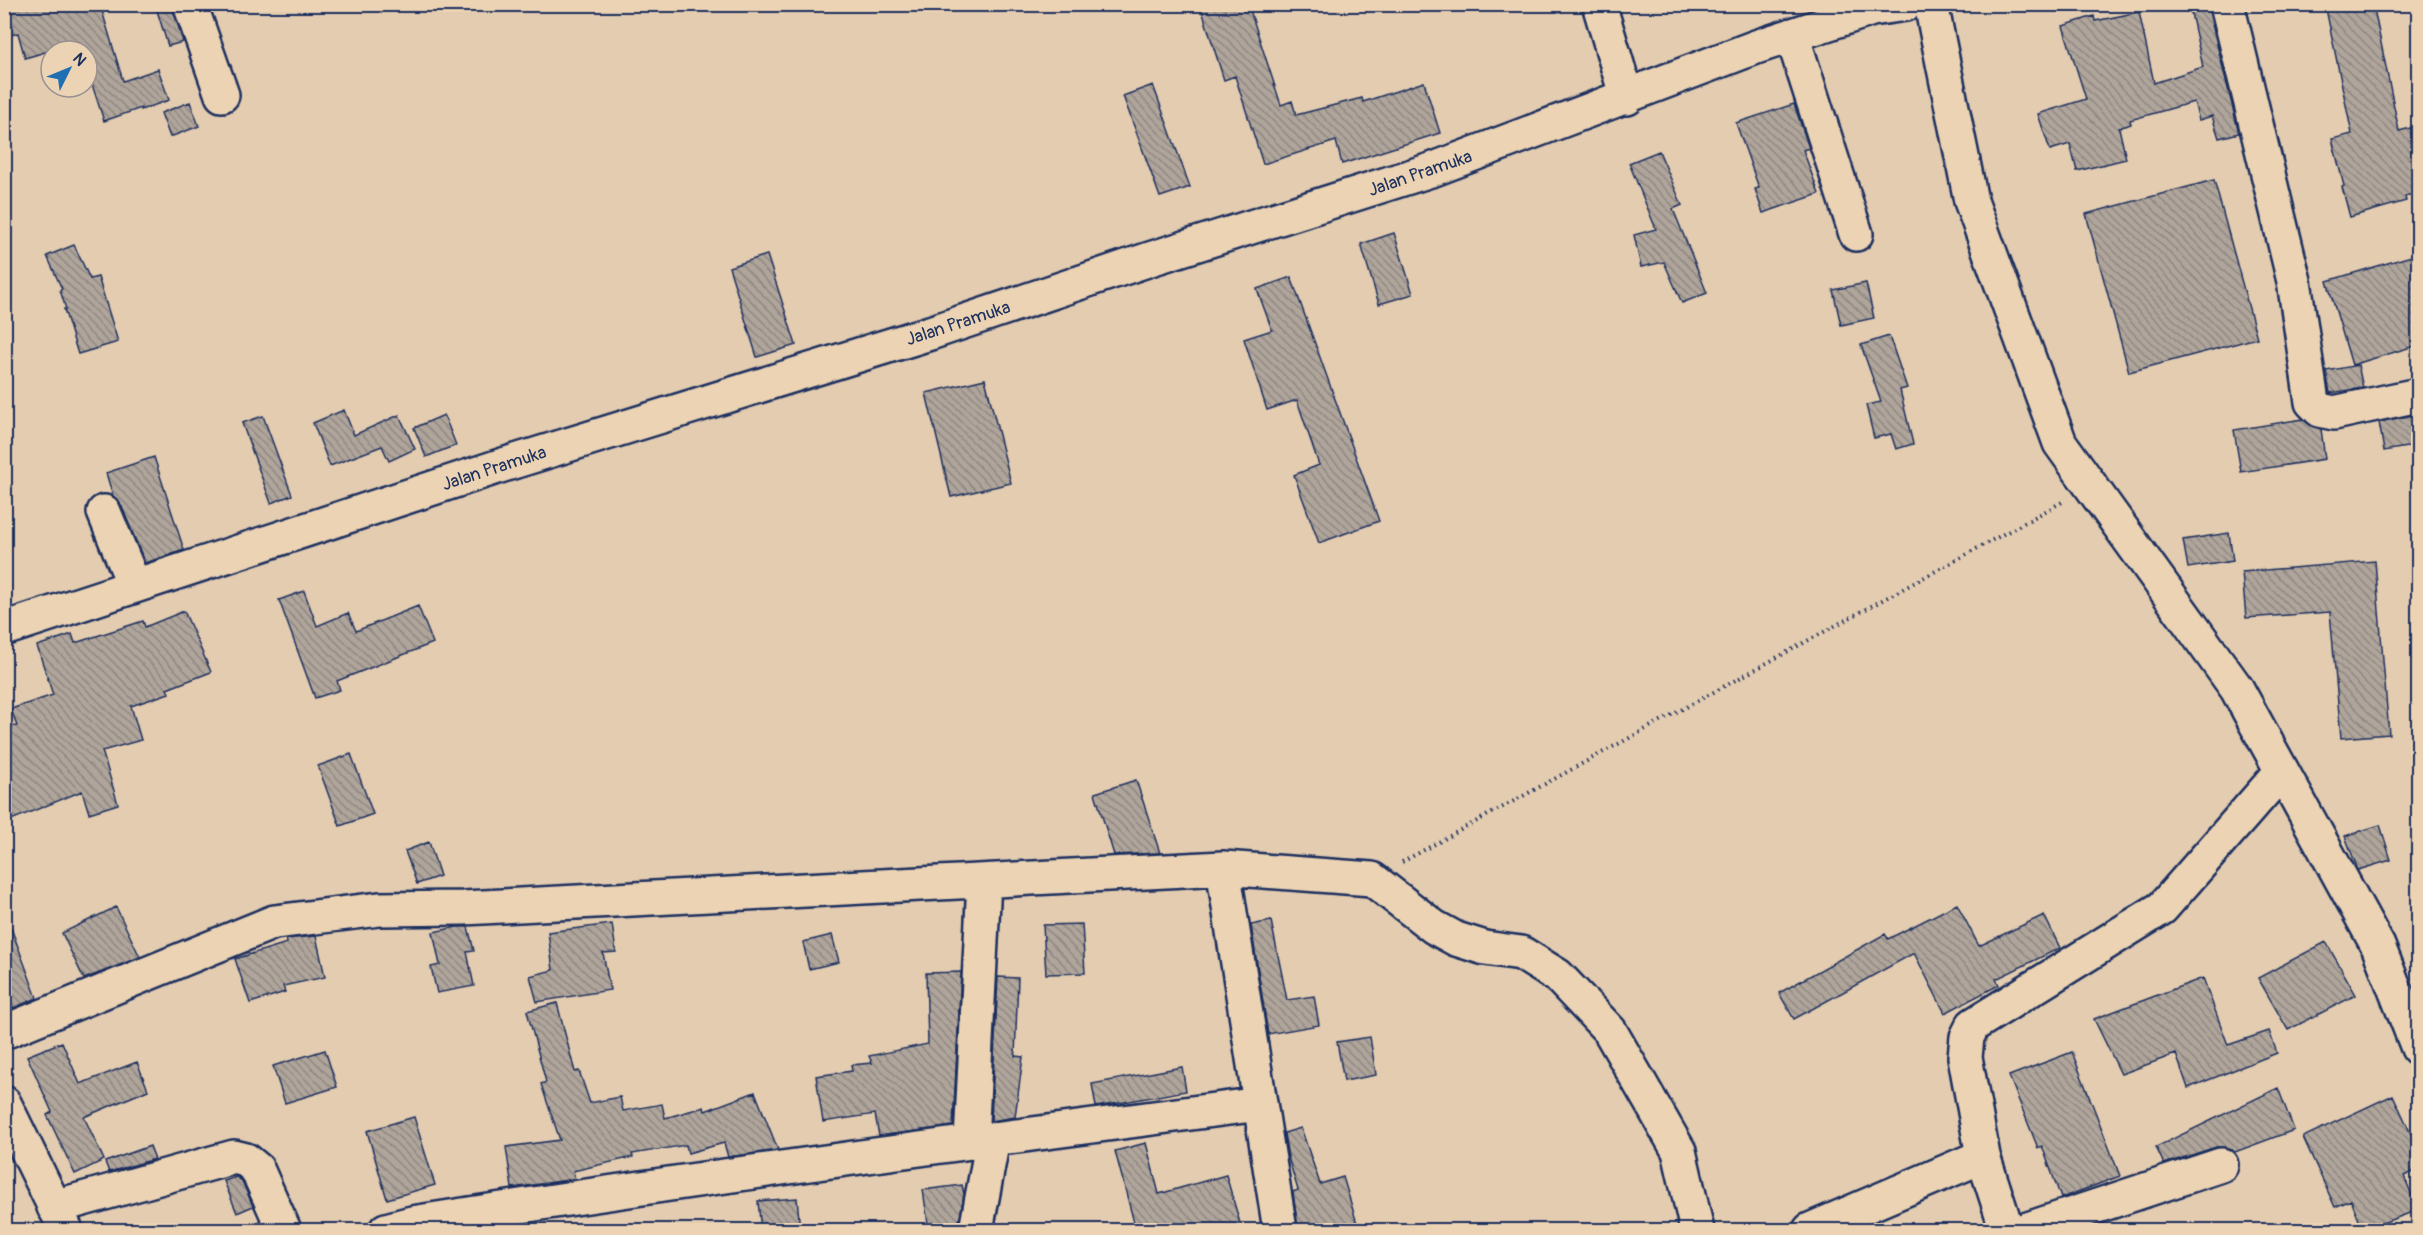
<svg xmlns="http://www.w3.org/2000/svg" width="2423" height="1235" font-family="Pangolin,sans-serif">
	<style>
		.building { fill: url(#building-back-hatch); stroke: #1b2f5e; stroke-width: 1.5 }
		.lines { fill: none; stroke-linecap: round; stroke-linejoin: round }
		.street-casing { stroke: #1b2f5e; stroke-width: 38 }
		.primary-casing { stroke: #1b2f5e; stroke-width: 38 }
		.path { stroke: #1b2f5e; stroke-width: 4; stroke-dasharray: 1.5 4.5; stroke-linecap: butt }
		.street { stroke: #ebd3b3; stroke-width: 33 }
		.primary { stroke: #ebd3b3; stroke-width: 33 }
		.labels { text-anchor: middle; stroke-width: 4.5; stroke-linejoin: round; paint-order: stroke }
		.street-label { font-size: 18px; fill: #1b2f5e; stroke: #ebd3b3 }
	</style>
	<defs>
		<pattern id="building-back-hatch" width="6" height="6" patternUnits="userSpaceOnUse" patternTransform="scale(1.5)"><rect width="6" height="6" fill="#b0a59b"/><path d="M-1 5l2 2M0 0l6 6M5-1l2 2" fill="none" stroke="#8e8782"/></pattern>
	</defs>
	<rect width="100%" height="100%" fill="#e3ccb0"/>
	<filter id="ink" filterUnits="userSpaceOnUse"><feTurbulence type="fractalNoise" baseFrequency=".0167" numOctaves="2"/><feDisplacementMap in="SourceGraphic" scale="12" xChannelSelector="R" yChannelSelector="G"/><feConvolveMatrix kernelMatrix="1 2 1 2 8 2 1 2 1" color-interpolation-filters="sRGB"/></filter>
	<g filter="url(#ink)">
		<path class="building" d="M 4,4 L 100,4 L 123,81 L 158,69 L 169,100 L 141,110 L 141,108 L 104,121 L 87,69 L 87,51 L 82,51 L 79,42 L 25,58 L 18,33 L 4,37 Z
			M 155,4 L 172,4 L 183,42 L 168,46 Z
			M 1200,4 L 1248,4 L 1281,105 L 1292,101 L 1296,115 L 1362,98 L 1363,102 L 1424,82 L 1440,133 L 1342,164 L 1336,141 L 1263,164 L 1235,76 L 1224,80 Z
			M 2189,4 L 2207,4 L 2239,133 L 2219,138 L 2212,116 L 2199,120 L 2194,102 L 2130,120 L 2131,124 L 2119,128 L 2126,159 L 2077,171 L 2070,144 L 2050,150 L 2038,114 L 2086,99 L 2063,26 L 2094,16 L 2095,21 L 2139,12 L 2154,83 L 2203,67 Z
			M 2325,4 L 2373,4 L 2399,131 L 2418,126 L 2418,193 L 2405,196 L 2406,201 L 2350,217 L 2342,187 L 2344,186 L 2332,139 L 2352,134 Z
			M 1153,85 L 1190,187 L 1160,197 L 1123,96 Z
			M 190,102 L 199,126 L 170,137 L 161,113 Z
			M 1794,104 L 1809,148 L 1803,150 L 1819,194 L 1763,213 L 1755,189 L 1759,188 L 1736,123 Z
			M 1659,151 L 1682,205 L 1673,209 L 1707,293 L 1682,303 L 1664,262 L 1641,267 L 1634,235 L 1656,229 L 1629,163 Z
			M 2214,180 L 2257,338 L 2129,372 L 2086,214 Z
			M 1394,233 L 1413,294 L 1379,304 L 1361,244 Z
			M 74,245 L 90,279 L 98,277 L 118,342 L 78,354 L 64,309 L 66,309 L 60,290 L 62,289 L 47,256 Z
			M 2418,254 L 2418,345 L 2352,365 L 2327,281 Z
			M 767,255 L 796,345 L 757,357 L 729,267 Z
			M 1291,277 L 1379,521 L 1319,543 L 1294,475 L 1319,465 L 1297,400 L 1267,410 L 1244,339 L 1272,330 L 1257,289 Z
			M 1866,283 L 1874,318 L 1841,325 L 1833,290 Z
			M 1889,336 L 1907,388 L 1900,390 L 1913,444 L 1896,449 L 1891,434 L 1874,438 L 1866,405 L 1881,402 L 1861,345 Z
			M 2358,365 L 2363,388 L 2330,393 L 2326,371 Z
			M 985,379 L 1011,483 L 951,497 L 926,393 Z
			M 344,410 L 354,435 L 399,415 L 415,449 L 389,461 L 382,446 L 330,466 L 313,423 Z
			M 2418,414 L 2418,445 L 2384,451 L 2379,422 Z
			M 444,415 L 456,445 L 426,457 L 414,428 Z
			M 263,416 L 292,495 L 271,503 L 242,423 Z
			M 2303,419 L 2321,429 L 2325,459 L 2241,472 L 2234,430 Z
			M 154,457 L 184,550 L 145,563 L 121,505 L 113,496 L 106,473 Z
			M 2229,533 L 2233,561 L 2188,568 L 2183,540 Z
			M 2375,561 L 2389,734 L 2341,738 L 2330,612 L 2246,618 L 2242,572 Z
			M 304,591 L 317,626 L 348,613 L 356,631 L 418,606 L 433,643 L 337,681 L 340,690 L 315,698 L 279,600 Z
			M 184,611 L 211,672 L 167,689 L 169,693 L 131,706 L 141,740 L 102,751 L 118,804 L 89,813 L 82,791 L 4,823 L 4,728 L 17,726 L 11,709 L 53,695 L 37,646 L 72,634 L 75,643 L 143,621 L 145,627 Z
			M 351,754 L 373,814 L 340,826 L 318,766 Z
			M 1136,780 L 1160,853 L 1114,855 L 1095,793 Z
			M 2380,825 L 2391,860 L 2358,870 L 2345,836 Z
			M 429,842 L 440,876 L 417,884 L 405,851 Z
			M 1957,904 L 1979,946 L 2044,915 L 2060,948 L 1996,979 L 1999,985 L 1945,1013 L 1914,953 L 1794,1019 L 1779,993 L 1885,934 L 1888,939 Z
			M 116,907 L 140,957 L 84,979 L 62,933 Z
			M 4,917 L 7,917 L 37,998 L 11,1009 L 4,992 Z
			M 1271,921 L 1287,1000 L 1314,996 L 1319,1025 L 1268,1034 L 1251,925 Z
			M 612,924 L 616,952 L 603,953 L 610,990 L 537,1002 L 530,976 L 553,970 L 548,932 Z
			M 1082,924 L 1085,973 L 1046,974 L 1043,925 Z
			M 457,927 L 468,927 L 474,951 L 467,952 L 474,986 L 437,993 L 431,967 L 440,965 L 433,932 Z
			M 832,935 L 839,962 L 809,969 L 803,942 Z
			M 316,936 L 325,977 L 283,986 L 285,992 L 250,1003 L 235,959 L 287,943 L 286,939 Z
			M 2326,942 L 2356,995 L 2288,1030 L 2258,978 Z
			M 961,972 L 953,1126 L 879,1136 L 875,1114 L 823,1122 L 816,1076 L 852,1071 L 851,1065 L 872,1063 L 869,1056 L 928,1044 L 926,973 Z
			M 998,977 L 1018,978 L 1015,1056 L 1023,1057 L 1015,1117 L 991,1121 Z
			M 2203,978 L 2228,1045 L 2269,1031 L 2277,1053 L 2188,1088 L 2176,1054 L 2121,1074 L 2094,1019 Z
			M 557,1003 L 575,1072 L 579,1071 L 590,1103 L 620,1097 L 623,1111 L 662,1104 L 665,1118 L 704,1107 L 705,1111 L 755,1092 L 778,1150 L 728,1157 L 724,1143 L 688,1153 L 686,1145 L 632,1154 L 633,1157 L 573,1171 L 575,1179 L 512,1188 L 506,1147 L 560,1140 L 541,1084 L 546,1082 L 527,1011 Z
			M 1370,1037 L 1376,1075 L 1344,1081 L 1337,1042 Z
			M 62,1042 L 80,1084 L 137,1062 L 148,1090 L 84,1117 L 104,1160 L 75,1174 L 47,1115 L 52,1112 L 27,1056 Z
			M 325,1050 L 337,1087 L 285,1103 L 273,1066 Z
			M 2072,1052 L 2120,1176 L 2061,1198 L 2042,1146 L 2038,1148 L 2009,1076 Z
			M 1182,1067 L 1186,1091 L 1096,1107 L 1092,1084 Z
			M 2278,1088 L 2294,1130 L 2235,1152 L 2225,1147 L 2216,1147 L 2164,1164 L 2156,1147 Z
			M 2393,1095 L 2418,1149 L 2418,1170 L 2404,1176 L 2418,1210 L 2363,1230 L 2351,1200 L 2335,1207 L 2303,1137 Z
			M 414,1117 L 435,1185 L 387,1199 L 367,1131 Z
			M 1301,1128 L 1320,1184 L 1343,1177 L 1359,1230 L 1298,1230 L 1293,1192 L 1298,1190 L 1288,1157 L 1284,1133 Z
			M 1146,1143 L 1159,1194 L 1226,1175 L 1242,1230 L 1136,1230 L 1115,1151 Z
			M 150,1146 L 155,1159 L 109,1172 L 105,1162 Z
			M 236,1177 L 242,1181 L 253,1206 L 237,1213 L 224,1181 Z
			M 962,1185 L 964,1194 L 958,1230 L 929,1230 L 923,1190 Z
			M 797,1198 L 800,1230 L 761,1230 L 758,1201 Z"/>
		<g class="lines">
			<g class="street-casing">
				<path id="street" d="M 190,4 L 222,95
					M 1599,4 L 1627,98
					M 1931,4 L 1971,201 L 2060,443 L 2237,689 L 2378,946 L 2418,1048
					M 2227,4 L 2294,281 L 2312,402 L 2320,410 L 2334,413 L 2418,395
					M 1792,35 L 1856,234
					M 104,512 L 134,585
					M 4,629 L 503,465 L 930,333 L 1150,259 L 1434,169 L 1756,47 L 1872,9 L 1906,4
					M 1223,868 L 1280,1230
					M 4,1032 L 274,922 L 379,909 L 463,908 L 1223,868 L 1372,879 L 1434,927 L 1456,939 L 1485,948 L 1521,953 L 1558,976 L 1610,1031 L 1679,1151 L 1697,1230
					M 971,1142 L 984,881
					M 54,1207 L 234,1157 L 246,1160 L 257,1169 L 284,1230
					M 386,1230 L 412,1223 C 694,1178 977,1141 1260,1104
					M 976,1230 L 993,1139
					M 1810,1230 L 1983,1156
					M 2007,1230 L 1983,1156 L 1965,1057 L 1967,1037 L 1973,1025 L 2162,908 L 2282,771
					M 2025,1230 L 2221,1165"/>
			</g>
			<g class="primary-casing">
				<path id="primary" d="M 4,1103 L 66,1230"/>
			</g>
			<path class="path" d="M 1402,862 L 2064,501"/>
			<use href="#street" class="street"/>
			<use href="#primary" class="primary"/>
		</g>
	</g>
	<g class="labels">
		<g class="street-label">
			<text transform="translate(1420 173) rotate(-19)" y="6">Jalan Pramuka</text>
			<text transform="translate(958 323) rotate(-18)" y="6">Jalan Pramuka</text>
			<text transform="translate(494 468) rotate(-18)" y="6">Jalan Pramuka</text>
		</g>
	</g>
	<rect width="2423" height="1235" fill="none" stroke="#ebd3b3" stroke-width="24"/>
	<rect x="12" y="12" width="2399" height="1211" fill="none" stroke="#1b2f5e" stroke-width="2" filter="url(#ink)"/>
	<g transform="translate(69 69) rotate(47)"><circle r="28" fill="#ebd3b3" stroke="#989191" stroke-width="1.5"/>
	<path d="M0-4.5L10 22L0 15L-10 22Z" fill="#1f6fb2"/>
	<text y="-9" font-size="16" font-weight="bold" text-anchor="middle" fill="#1b2f5e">N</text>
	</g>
</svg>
